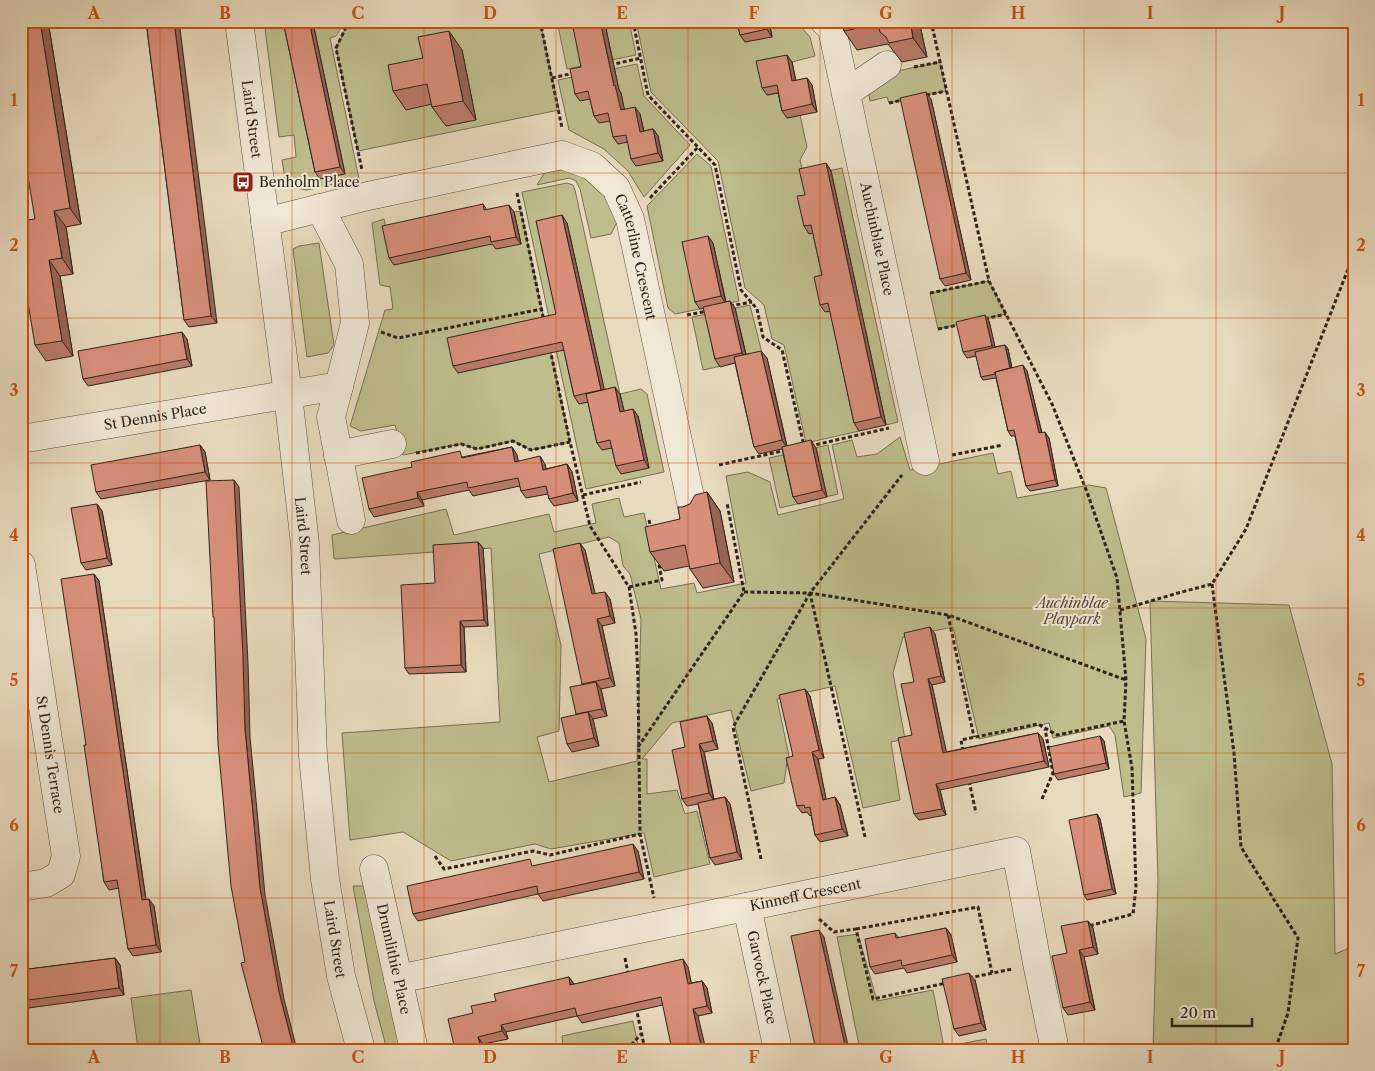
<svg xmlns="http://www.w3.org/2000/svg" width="1375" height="1071" font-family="'Libre Caslon Text',serif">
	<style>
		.green { fill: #bebd8c; stroke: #767054; fill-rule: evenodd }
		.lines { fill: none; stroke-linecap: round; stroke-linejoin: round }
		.minor-casing { stroke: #5c5144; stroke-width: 29 }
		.path { stroke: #2d231b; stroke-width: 3; stroke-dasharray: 4 2.5; stroke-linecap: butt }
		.minor { stroke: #f0e7d5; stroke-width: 28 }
		.wall { fill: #ba7b69; stroke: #2d231b }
		.shaded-wall { fill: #976455; stroke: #2d231b }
		.building { fill: #d88f7a; stroke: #2d231b }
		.grid { fill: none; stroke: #cc510e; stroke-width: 1; stroke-opacity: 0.55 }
		.labels { text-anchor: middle; stroke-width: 4; stroke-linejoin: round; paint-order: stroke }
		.street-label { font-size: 14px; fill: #2d231b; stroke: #f0e7d5 }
		.poi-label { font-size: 14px; fill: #2d231b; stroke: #f0e7d5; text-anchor: start }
		.park-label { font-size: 14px; font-style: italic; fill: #514a37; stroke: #f0e7d5 }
		.neatline { fill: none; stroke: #cc510e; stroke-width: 2 }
		.grid-label { font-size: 16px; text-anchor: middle; font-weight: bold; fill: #cc510e }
	</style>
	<rect width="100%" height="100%" fill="#e8dabe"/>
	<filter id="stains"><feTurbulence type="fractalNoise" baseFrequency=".004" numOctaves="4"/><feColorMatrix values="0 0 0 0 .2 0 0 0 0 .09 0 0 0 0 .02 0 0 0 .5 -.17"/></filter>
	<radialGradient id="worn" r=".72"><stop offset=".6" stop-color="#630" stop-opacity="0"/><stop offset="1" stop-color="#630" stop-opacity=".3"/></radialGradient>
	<path class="green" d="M 264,21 L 341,21 L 342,26 L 336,36 L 330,38 L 359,179 L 307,190 L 295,188 L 285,179 L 282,160 L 296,157 L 294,135 L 279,137 Z
		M 349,21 L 540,21 L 559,110 L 358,151 L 336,48 Z
		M 557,21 L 629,21 L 636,55 L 567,69 Z
		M 636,21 L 796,21 L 810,37 L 815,56 L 792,62 L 767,95 L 782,92 L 787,118 L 800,115 L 807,147 L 800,160 L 804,176 L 842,168 L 898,422 L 886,425 L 879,395 L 852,401 L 859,431 L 806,443 L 784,345 L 772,339 L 764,305 L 745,288 L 718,161 L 651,92 Z
		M 940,62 L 946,91 L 889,103 L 887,97 L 870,101 L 868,88 L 892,72 Z
		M 637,64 L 644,96 L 690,145 L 644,197 L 628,171 L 604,149 L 569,130 L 558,80 Z
		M 697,154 L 711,166 L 739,301 L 675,314 L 668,308 L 647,206 Z
		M 546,170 L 572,170 L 597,182 L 612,202 L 618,220 L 611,234 L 591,238 L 580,189 L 576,181 L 569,178 L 537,185 Z
		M 567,183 L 573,185 L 575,190 L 620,394 L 641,389 L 647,394 L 664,472 L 586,489 L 522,192 Z
		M 521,211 L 570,442 L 531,450 L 513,441 L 477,449 L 461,444 L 403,455 L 395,425 L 361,431 L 350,426 L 385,310 L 393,309 L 390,287 L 380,285 L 372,223 L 384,219 L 394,264 L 495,243 L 521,244 L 514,212 Z
		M 319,243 L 334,345 L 328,353 L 307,357 L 293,249 L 299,246 Z
		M 989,281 L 1006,314 L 938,329 L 930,293 Z
		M 750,305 L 763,357 L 703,370 L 692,317 Z
		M 900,437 L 910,470 L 993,453 L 998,474 L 1011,471 L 1017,498 L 1089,485 L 1106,488 L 1146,639 L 1141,793 L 1124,797 L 1115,735 L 1109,726 L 1053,738 L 1049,723 L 979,739 L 953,627 L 903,637 L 893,673 L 905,739 L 891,742 L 900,800 L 863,808 L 835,686 L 777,699 L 790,761 L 787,762 L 784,783 L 751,791 L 731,710 L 672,723 L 642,759 L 647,759 L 647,794 L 677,790 L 685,814 L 697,811 L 710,864 L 654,877 L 644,833 L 551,849 L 535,844 L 451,861 L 403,832 L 350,840 L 342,733 L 500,722 L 491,548 L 334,559 L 332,535 L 446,509 L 454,535 L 549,514 L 554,532 L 596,523 L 592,504 L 619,498 L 624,517 L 644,513 L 661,589 L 694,583 L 697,593 L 746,583 L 726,476 L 748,472 L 770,482 L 778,515 L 844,499 L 832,445 L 852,440 L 857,457 L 877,454 ZM 609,537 L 619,543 L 623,566 L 630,574 L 641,619 L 637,761 L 549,782 L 537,737 L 559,731 L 561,645 L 539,554 Z
		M 828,445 L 838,494 L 780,508 L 769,458 Z
		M 1150,601 L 1289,605 L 1332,764 L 1335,954 L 1354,946 L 1354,1050 L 1153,1050 L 1158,881 Z
		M 353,886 L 365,886 L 404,1050 L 387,1050 L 374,1001 Z
		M 858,934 L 877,1001 L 933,990 L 944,1047 L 986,1039 L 988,1050 L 860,1050 L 837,937 Z
		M 191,990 L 201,1050 L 126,1050 L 138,1048 L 131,998 Z
		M 633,1021 L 639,1050 L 563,1050 L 562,1036 Z"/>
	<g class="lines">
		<g class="minor-casing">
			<g id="minor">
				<path id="s1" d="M 239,21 L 288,395 L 305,544 L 313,756 L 325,879 L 341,976 L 361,1050"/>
				<path id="s2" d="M 824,21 L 832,29 L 925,461"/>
				<path d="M 846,93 L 887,65"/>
				<path id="s3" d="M 265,222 L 368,196 L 562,155 L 592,166 L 616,188 L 630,219 L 693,511"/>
				<path d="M 339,386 L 331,417 L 351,520"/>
				<path id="s4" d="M 21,439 L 339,386 L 355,323 L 349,264 L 320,208"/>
				<path d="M 338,455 L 392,444"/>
				<path id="s5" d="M 21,565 L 66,856 L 61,874 L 46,883 L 21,887"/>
				<path id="s6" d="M 374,869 L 414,1050"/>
				<path id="s7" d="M 747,907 L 778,1050"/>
				<path id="s8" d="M 398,979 L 1016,851 L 1037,963 L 1055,1050"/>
			</g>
		</g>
		<path class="path" d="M 349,21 L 336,48 L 362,170
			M 540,21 L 562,128
			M 633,21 L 648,95 L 715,165 L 741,290 L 757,309 L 763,337 L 782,350 L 804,446
			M 931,21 L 989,281 L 1052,404 L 1087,492 L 1117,578 L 1126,680 L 1124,721 L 1132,768 L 1136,887 L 1133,914 L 1089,926
			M 610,65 L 641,58
			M 914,67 L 940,62
			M 552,78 L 574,73
			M 926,95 L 946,91
			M 889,103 L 903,100
			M 517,193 L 544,321
			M 650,198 L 698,147
			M 930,293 L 989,281
			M 730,306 L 752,302
			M 687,315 L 707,311
			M 985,319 L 1006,314
			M 938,329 L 959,325
			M 381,332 L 398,338 L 542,309
			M 550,349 L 570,442 L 590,526 L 629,587 L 636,634 L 638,679 L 640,834 L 654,898
			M 810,446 L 889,428
			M 416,453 L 461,444 L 477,449 L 513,441 L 531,450 L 570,442
			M 952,455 L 1003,445
			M 719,465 L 787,450
			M 583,495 L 641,482
			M 649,520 L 651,529
			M 1212,584 L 1234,753 L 1241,847 L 1298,938 L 1288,1013 L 1275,1050
			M 629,587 L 662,580 L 658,560
			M 744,592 L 810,593 L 948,615 L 1126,680
			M 1120,610 L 1178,593 L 1212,584 L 1246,529 L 1354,254
			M 948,615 L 974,737
			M 638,747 L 744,592 L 727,503
			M 963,751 L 961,740 L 1038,724 L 1057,735 L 1124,721
			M 969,781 L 976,813
			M 1042,799 L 1053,773 L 1045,729
			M 865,837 L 810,593 L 902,475
			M 435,856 L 444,869 L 533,851 L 550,855 L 640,834
			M 761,859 L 733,727 L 810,593
			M 819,919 L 834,932 L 856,929 L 873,999 L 946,983
			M 856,929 L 978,907 L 992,973
			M 625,958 L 628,974
			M 969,978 L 1012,969
			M 636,1007 L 645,1050
			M 627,1050 L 641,1034"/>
		<use href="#minor" class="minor"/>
	</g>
	<path class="wall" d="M 21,21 L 48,21 L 81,224 L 66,227 L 73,274 L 60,276 L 73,356 L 46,361 L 35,345 L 35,219 Z
		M 146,21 L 217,323 L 189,327 L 184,320 Z
		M 283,21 L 323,21 L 313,23 L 345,174 L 320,179 L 315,172 Z
		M 580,21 L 613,21 L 614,27 L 606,29 L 619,90 L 621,93 L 624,109 L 640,114 L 644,131 L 653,129 L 658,136 L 663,161 L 636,166 L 631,159 L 628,142 L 618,144 L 613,137 L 610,121 L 599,123 L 594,116 L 590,99 L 580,101 L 575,94 L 581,67 L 581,26 Z
		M 737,21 L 769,21 L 772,37 L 745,42 L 740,35 Z
		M 842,21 L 919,21 L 927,57 L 902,62 L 888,44 L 857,50 L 844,31 Z
		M 462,50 L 476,120 L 446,126 L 432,107 L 432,104 L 406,110 L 393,91 Z
		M 792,62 L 796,81 L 807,78 L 812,85 L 817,112 L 787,118 L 782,111 L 778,93 L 767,95 L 762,88 Z
		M 931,99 L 971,280 L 945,286 L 940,279 Z
		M 826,163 L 831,171 L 886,425 L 859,431 L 854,423 L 830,311 L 825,312 L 820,305 L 822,275 L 813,233 L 809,234 L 804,226 L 805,195 Z
		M 483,204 L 487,210 L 514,212 L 521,244 L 496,249 L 492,244 L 394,265 L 389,258 Z
		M 567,223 L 604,390 L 620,394 L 624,411 L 638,416 L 649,468 L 621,474 L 616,466 L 612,448 L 602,450 L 597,443 L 588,402 L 579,404 L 574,396 L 564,350 L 458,373 L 453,366 L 556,314 Z
		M 713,243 L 726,302 L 730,301 L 735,308 L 746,354 L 767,358 L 787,446 L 816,448 L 827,497 L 798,504 L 793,497 L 782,449 L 759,454 L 754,447 L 735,363 L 720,367 L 715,359 L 704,308 L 700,309 L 695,302 Z
		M 989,321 L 995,347 L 1005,345 L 1008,349 L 1012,368 L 1027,371 L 1042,433 L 1049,438 L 1058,486 L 1030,491 L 1026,486 L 1015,436 L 1011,436 L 1008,431 L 996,378 L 983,380 L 981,377 L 976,356 L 967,358 L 963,352 Z
		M 187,339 L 192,366 L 88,386 L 83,379 Z
		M 200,445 L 205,452 L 210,480 L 101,499 L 96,492 Z
		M 512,447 L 517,455 L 518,461 L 545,464 L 546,469 L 567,464 L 572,472 L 578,501 L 554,506 L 549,499 L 548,494 L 526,498 L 521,491 L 520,486 L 473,496 L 469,490 L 422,500 L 424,506 L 374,517 L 369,509 L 412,467 Z
		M 707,492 L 720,511 L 734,582 L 703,588 L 690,569 L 689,566 L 664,571 L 650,552 L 680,519 L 683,507 L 690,504 Z
		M 97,504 L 102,511 L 112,565 L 86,570 L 81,563 Z
		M 478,542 L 483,548 L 488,626 L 464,627 L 466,672 L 409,674 L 405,668 L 435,583 Z
		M 585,550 L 595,594 L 610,599 L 615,623 L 602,626 L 615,686 L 601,689 L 607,716 L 593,719 L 599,746 L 572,752 L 567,744 L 576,714 L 582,684 Z
		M 94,574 L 99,581 L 146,899 L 154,906 L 161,952 L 133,956 L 128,949 L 119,888 L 109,890 L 104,882 L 86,745 Z
		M 935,634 L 945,682 L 932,685 L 946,752 L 1038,733 L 1043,739 L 1049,767 L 940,790 L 946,815 L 919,820 L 914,814 L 912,735 L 914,682 Z
		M 805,689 L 810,696 L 824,758 L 818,759 L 826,800 L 835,797 L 840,805 L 848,836 L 820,842 L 815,835 L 811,815 L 810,816 L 807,812 L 802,813 L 797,806 L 793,756 Z
		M 712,723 L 718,749 L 704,752 L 714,799 L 725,797 L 730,804 L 742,859 L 715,865 L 710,858 L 698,804 L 687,806 L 682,799 L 685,747 Z
		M 1100,736 L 1104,741 L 1109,769 L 1058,780 L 1054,774 Z
		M 1097,814 L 1100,819 L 1116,894 L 1087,900 L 1084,895 Z
		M 638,851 L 644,879 L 543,901 L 538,894 L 418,921 L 413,914 L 535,866 Z
		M 1088,921 L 1093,928 L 1098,954 L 1084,957 L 1095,1010 L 1068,1015 L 1063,1008 L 1067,953 Z
		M 946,928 L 951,935 L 957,962 L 907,973 L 904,968 L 875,974 L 870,967 L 895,933 L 899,938 Z
		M 115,958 L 120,965 L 124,995 L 21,1009 L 21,970 Z
		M 688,967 L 691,983 L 702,981 L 707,988 L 712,1013 L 698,1016 L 663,1005 L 582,1023 L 577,1016 L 506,1032 L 508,1039 L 483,1044 L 484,1050 L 455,1050 L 473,1013 L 496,1001 L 569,977 L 574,984 Z
		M 975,980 L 986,1030 L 959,1036 L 954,1029 Z"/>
	<path class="shaded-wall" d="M 40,21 L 48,21 L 81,224 L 70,208 Z
		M 174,21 L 179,21 L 217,323 L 211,316 Z
		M 309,21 L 312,21 L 313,23 L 345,174 L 340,167 Z
		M 600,21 L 606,29 L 619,90 L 621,93 L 626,117 L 621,110 L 614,86 Z
		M 765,21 L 769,21 L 772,37 L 767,29 Z
		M 910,21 L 919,21 L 927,57 L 913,38 Z
		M 449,31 L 462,50 L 476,120 L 463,101 Z
		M 787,55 L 792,62 L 797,88 L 792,81 Z
		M 807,78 L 812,85 L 817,112 L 812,104 Z
		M 926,92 L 931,99 L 971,280 L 966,273 Z
		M 635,107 L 640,114 L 645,139 L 640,132 Z
		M 653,129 L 658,136 L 663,161 L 658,153 Z
		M 826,163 L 831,171 L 886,425 L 881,417 Z
		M 509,205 L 514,212 L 521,244 L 516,237 Z
		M 54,211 L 66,227 L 73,274 L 62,258 Z
		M 562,215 L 567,223 L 606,397 L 601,390 Z
		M 708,236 L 713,243 L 726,304 L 721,296 Z
		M 49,260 L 60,276 L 73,356 L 62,341 Z
		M 730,301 L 735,308 L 747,360 L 742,353 Z
		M 985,315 L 989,321 L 996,351 L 992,346 Z
		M 182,332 L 187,339 L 192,366 L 187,359 Z
		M 1005,345 L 1008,349 L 1013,374 L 1011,370 Z
		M 761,351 L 767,358 L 787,448 L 782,440 Z
		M 1023,365 L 1027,371 L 1043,439 L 1039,433 Z
		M 615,387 L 620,394 L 626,419 L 620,412 Z
		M 633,409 L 638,416 L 649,468 L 644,460 Z
		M 1045,432 L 1049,438 L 1058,486 L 1055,480 Z
		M 811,440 L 816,448 L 827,497 L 822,490 Z
		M 200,445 L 205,452 L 210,480 L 205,472 Z
		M 512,447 L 517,455 L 520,469 L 515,462 Z
		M 540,456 L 545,464 L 548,477 L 543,470 Z
		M 567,464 L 572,472 L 578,501 L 573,493 Z
		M 234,480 L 239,487 L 248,663 L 250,737 L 265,895 L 284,999 L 297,1050 L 294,1050 L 279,992 L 260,888 L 245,729 Z
		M 417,492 L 422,500 L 424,506 L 418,498 Z
		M 707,492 L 720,511 L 734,582 L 720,563 Z
		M 97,504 L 102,511 L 112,565 L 107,558 Z
		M 478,542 L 483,548 L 488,626 L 484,620 Z
		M 580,543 L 585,550 L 597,602 L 592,594 Z
		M 94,574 L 99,581 L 147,907 L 142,900 Z
		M 605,592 L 610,599 L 615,623 L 610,616 Z
		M 597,619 L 602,626 L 615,686 L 610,678 Z
		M 460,621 L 464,627 L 466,672 L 461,665 Z
		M 930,627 L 935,634 L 945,682 L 941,676 Z
		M 928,679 L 932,685 L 948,759 L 943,753 Z
		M 596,682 L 601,689 L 607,716 L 602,709 Z
		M 805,689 L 810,696 L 824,758 L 819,750 Z
		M 588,712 L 593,719 L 599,746 L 594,738 Z
		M 707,716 L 712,723 L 718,749 L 713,741 Z
		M 1038,733 L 1043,739 L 1049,767 L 1044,761 Z
		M 1100,736 L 1104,741 L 1109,769 L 1106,763 Z
		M 699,744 L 704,752 L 714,801 L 709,793 Z
		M 812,752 L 818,759 L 828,808 L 823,800 Z
		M 936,784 L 940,790 L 946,815 L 942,809 Z
		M 725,797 L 730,804 L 742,859 L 737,852 Z
		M 835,797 L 840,805 L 848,836 L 842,829 Z
		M 1097,814 L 1100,819 L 1116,894 L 1112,889 Z
		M 633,844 L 638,851 L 644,879 L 639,872 Z
		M 149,899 L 154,906 L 161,952 L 156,945 Z
		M 1088,921 L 1093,928 L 1098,954 L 1093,947 Z
		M 946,928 L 951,935 L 957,962 L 952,955 Z
		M 819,930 L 824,937 L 849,1050 L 846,1050 Z
		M 1079,950 L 1084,957 L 1095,1010 L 1090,1002 Z
		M 115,958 L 120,965 L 124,995 L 119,988 Z
		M 683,959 L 688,967 L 693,991 L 688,984 Z
		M 969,973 L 975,980 L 986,1030 L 981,1023 Z
		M 569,977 L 574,985 L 570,985 Z
		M 702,981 L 707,988 L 712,1013 L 707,1006 Z
		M 693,1009 L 698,1016 L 706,1050 L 702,1050 Z
		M 501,1025 L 506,1032 L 508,1039 L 502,1031 Z
		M 478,1037 L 483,1044 L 484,1050 L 483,1050 L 480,1044 Z"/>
	<path class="building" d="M 21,21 L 40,21 L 70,208 L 54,211 L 62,258 L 49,260 L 62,341 L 35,345 L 21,261 L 21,237 L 27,236 L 25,220 L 35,219 L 21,135 Z
		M 146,21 L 174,21 L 211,316 L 184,320 Z
		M 283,21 L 309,21 L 340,167 L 315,172 Z
		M 580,21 L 601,21 L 600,21 L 614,86 L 615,85 L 621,110 L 635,107 L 640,132 L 653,129 L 658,153 L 631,159 L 626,135 L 613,137 L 608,113 L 594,116 L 588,91 L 575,94 L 570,69 L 581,67 L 573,27 L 581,26 Z
		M 737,21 L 765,21 L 767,29 L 740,35 Z
		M 842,21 L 910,21 L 913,38 L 889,43 L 886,37 L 880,32 L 878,24 L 844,31 Z
		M 449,31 L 463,101 L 432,107 L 427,84 L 393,91 L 388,65 L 423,58 L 418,37 Z
		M 787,55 L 792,81 L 807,78 L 812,104 L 782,111 L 777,85 L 762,88 L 756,61 Z
		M 926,92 L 966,273 L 940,279 L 900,98 Z
		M 826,163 L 881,417 L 854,423 L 828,303 L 820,305 L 814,277 L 822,275 L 811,225 L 804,226 L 797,196 L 805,195 L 799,169 Z
		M 483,204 L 484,210 L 509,205 L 516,237 L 491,242 L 490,236 L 389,258 L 382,226 Z
		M 562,215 L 601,390 L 574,396 L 562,342 L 453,366 L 447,338 L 556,314 L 536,221 Z
		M 708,236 L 721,296 L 695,302 L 682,242 Z
		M 730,301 L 742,353 L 715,359 L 703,307 Z
		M 985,315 L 992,346 L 963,352 L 956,322 Z
		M 182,332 L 187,359 L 83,379 L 78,351 Z
		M 1005,345 L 1010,368 L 995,372 L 995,374 L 981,377 L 975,352 Z
		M 761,351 L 782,440 L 754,447 L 734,357 Z
		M 1023,365 L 1039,433 L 1045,432 L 1055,480 L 1026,486 L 1014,430 L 1008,431 L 995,372 Z
		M 615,387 L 620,412 L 633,409 L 644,460 L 616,466 L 610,440 L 597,443 L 586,394 Z
		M 811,440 L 822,490 L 793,497 L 782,447 Z
		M 200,445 L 205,472 L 96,492 L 91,465 Z
		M 512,447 L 515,462 L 540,456 L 543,470 L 567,464 L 573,493 L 549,499 L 546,486 L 521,491 L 518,478 L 468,488 L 467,482 L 417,492 L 418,498 L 369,509 L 362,478 L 412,467 L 411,462 L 460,451 L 462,458 Z
		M 234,480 L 243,656 L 245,729 L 260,888 L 279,992 L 294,1050 L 264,1050 L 241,963 L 245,962 L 231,886 L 218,743 L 214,617 L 213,617 L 206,481 Z
		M 707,492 L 720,563 L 690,569 L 685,545 L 650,552 L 645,527 L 680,519 L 678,507 L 683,507 L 690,504 L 695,495 Z
		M 97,504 L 107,558 L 81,563 L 71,508 Z
		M 478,542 L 484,620 L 460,621 L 461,665 L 405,668 L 401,585 L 435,583 L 433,545 Z
		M 580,543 L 592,594 L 605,592 L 610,616 L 597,619 L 610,678 L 582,684 L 553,549 Z
		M 94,574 L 142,900 L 149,899 L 156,945 L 128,949 L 117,880 L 104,882 L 84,745 L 86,745 L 61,579 Z
		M 930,627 L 941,676 L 928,679 L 943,753 L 1038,733 L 1044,761 L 936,784 L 942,809 L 914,814 L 898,738 L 912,735 L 901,684 L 914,682 L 904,633 Z
		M 596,682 L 602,709 L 576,714 L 570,687 Z
		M 805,689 L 819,750 L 812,752 L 823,800 L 835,797 L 842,829 L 815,835 L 810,807 L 805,808 L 804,805 L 797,806 L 786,758 L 793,756 L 779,695 Z
		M 588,712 L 594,738 L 567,744 L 561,718 Z
		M 707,716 L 713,741 L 699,744 L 709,793 L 682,799 L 672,750 L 685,747 L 680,722 Z
		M 1100,736 L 1106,763 L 1054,774 L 1049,747 Z
		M 725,797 L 737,852 L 710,858 L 698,803 Z
		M 1097,814 L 1112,889 L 1084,895 L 1069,820 Z
		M 633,844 L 639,872 L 538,894 L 537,886 L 413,914 L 407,886 L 530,859 L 532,866 Z
		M 1088,921 L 1093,947 L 1079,950 L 1090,1002 L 1063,1008 L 1052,956 L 1067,953 L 1061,926 Z
		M 946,928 L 952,955 L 902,966 L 901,960 L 870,967 L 865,939 L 895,933 L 896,938 Z
		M 819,930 L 846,1050 L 816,1050 L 791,936 Z
		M 115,958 L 119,988 L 21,1001 L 21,970 Z
		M 683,959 L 688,984 L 702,981 L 707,1006 L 693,1009 L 702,1050 L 672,1050 L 661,997 L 577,1016 L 575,1008 L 501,1025 L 502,1031 L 478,1037 L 480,1044 L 455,1050 L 448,1019 L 473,1013 L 471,1006 L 496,1001 L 494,994 L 569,977 L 570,985 Z
		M 969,973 L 981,1023 L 954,1029 L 942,979 Z"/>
	<path class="grid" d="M 160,21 L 160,1050M 292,21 L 292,1050M 424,21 L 424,1050M 556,21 L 556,1050M 688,21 L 688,1050M 820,21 L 820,1050M 952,21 L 952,1050M 1084,21 L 1084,1050M 1216,21 L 1216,1050M 21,173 L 1354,173M 21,318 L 1354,318M 21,463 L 1354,463M 21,608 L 1354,608M 21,753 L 1354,753M 21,898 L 1354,898"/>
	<defs>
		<g id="bus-square" transform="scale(1.125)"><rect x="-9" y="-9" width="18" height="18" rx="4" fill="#8f2418" stroke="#f0e7d5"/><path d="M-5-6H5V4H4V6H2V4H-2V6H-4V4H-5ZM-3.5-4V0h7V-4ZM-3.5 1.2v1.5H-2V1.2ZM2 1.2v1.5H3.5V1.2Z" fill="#fff"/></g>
	</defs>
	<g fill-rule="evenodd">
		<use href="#bus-square" x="243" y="182"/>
	</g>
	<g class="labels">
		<g class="street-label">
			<text dy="5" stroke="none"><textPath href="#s1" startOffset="99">Laird Street</textPath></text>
			<text dy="5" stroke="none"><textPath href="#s2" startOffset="226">Auchinblae Place</textPath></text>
			<text dy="5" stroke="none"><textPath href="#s3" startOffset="441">Catterline Crescent</textPath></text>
			<text dy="5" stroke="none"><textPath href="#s4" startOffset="136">St Dennis Place</textPath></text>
			<text dy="5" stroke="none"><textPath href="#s1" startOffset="519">Laird Street</textPath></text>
			<text dy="5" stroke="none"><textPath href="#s5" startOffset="192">St Dennis Terrace</textPath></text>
			<text dy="5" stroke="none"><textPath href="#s8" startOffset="416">Kinneff Crescent</textPath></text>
			<text dy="5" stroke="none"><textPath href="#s1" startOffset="924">Laird Street</textPath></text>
			<text dy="5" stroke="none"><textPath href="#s6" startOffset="92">Drumlithie Place</textPath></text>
			<text dy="5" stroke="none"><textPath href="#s7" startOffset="72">Garvock Place</textPath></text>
		</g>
		<g class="poi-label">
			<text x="259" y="187">Benholm Place</text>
		</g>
		<g class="park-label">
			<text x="1072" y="608">Auchinblae<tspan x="1072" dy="16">Playpark</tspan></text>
		</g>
	</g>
	<rect width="1375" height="1071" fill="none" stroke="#e8dabe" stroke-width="55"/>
	<path d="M1172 1018v8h80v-8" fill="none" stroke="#2d231b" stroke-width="2.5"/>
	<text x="1180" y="1018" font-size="15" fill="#2d231b" stroke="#f0e7d5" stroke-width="4" paint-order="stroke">20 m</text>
	<rect x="28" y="28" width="1320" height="1016" class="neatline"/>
	<g class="grid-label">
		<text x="94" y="19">A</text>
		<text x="225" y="19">B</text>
		<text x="358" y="19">C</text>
		<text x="490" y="19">D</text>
		<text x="622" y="19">E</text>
		<text x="754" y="19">F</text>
		<text x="886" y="19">G</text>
		<text x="1018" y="19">H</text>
		<text x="1150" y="19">I</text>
		<text x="1282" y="19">J</text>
		<text x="14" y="106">1</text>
		<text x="1361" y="106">1</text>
		<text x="14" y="251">2</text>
		<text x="1361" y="251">2</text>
		<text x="14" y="396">3</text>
		<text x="1361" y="396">3</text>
		<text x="14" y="541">4</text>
		<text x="1361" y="541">4</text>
		<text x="14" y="686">5</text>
		<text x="1361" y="686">5</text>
		<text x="14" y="831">6</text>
		<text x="1361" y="831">6</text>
		<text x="14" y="977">7</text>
		<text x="1361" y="977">7</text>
		<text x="94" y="1063">A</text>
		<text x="225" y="1063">B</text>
		<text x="358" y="1063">C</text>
		<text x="490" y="1063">D</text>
		<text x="622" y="1063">E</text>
		<text x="754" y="1063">F</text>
		<text x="886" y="1063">G</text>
		<text x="1018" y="1063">H</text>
		<text x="1150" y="1063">I</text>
		<text x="1282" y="1063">J</text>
	</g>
	<rect width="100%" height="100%" filter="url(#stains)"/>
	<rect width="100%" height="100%" fill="url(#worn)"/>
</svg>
